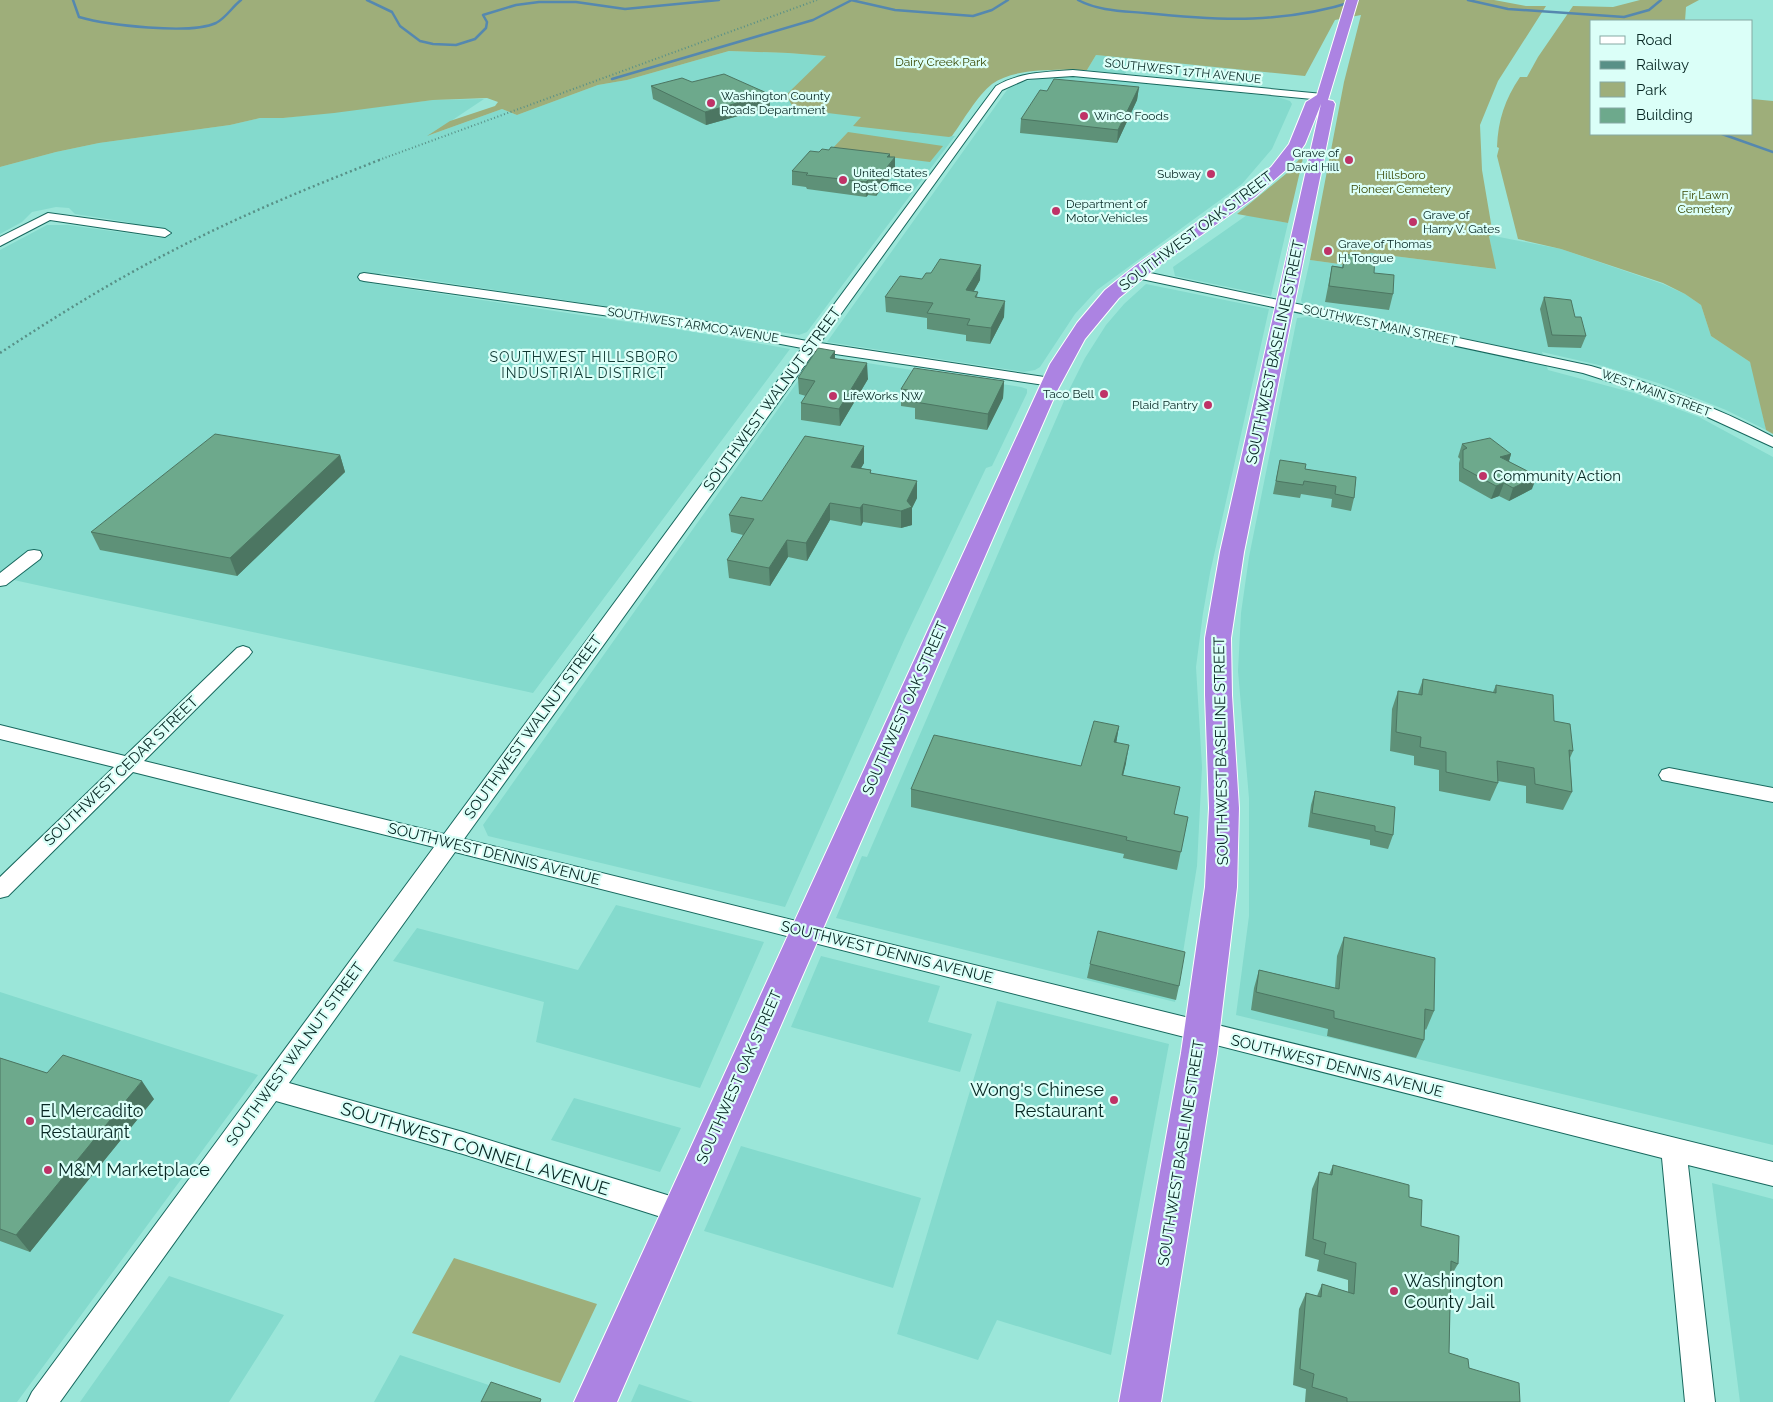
<svg xmlns="http://www.w3.org/2000/svg" width="1773" height="1402" font-family="Raleway,sans-serif">
	<style>
		.built { fill: #84dacd }
		.green { fill: #9eae7a }
		.lines { fill: none; stroke-linecap: round; stroke-linejoin: round }
		.stream { stroke: #5588af; stroke-width: 2.5 }
		.minor-casing { stroke: #17685e; stroke-width: 2 }
		.highway-casing { stroke: #fff; stroke-width: 2 }
		.minor { fill: #fff; fill-rule: evenodd }
		.highway { fill: #ac83e2; fill-rule: evenodd }
		.rail-far1 { stroke: #589087; stroke-width: 2; stroke-dasharray: 1 2.5; stroke-linecap: butt }
		.rail { stroke: #589087; stroke-width: 2.5; stroke-dasharray: 2 3; stroke-linecap: butt }
		.wall { fill: #5e9178 }
		.shaded-wall { fill: #4c7662 }
		.building { fill: #6da98c; stroke: #4c7662 }
		.poi-dot { fill: #bf3367; stroke: #dbfff8; stroke-width: 2 }
		.labels { text-anchor: middle; stroke-width: 4.5; stroke-linejoin: round; paint-order: stroke }
		.far-park-label { font-size: 12px; fill: #384702; stroke: #dbfff8 }
		.far-street-label { font-size: 12px; fill: #072723; stroke: #dbfff8 }
		.far-poi-label { font-size: 12px; fill: #072723; stroke: #dbfff8; text-anchor: start }
		.far-neighbourhood-label { font-size: 14px; letter-spacing: 1px; fill: #113a34; stroke: #dbfff8 }
		.street-label { font-size: 15px; fill: #072723; stroke: #dbfff8 }
		.poi-label { font-size: 15px; fill: #072723; stroke: #dbfff8; text-anchor: start }
		.near-poi-label { font-size: 18px; fill: #072723; stroke: #dbfff8; text-anchor: start }
		.near-street-label { font-size: 18px; fill: #072723; stroke: #dbfff8 }
	</style>
	<rect width="100%" height="100%" fill="#9be6d9"/>
	<path class="built" d="M 729,51 L 788,53 L 827,56 L 787,95 L 919,134 L 955,136 L 807,332 L 799,335 L 381,273 L 368,283 L 694,332 L 790,349 L 533,693 L 0,577 L 0,250 L 47,225 L 68,225 L 162,238 L 171,232 L 145,228 L 127,222 L 75,214 L 69,208 L 56,207 L 32,212 L 22,222 L 0,234 L 0,167 L 56,152 L 99,143 L 230,125 L 260,118 L 283,118 L 433,100 L 484,99 L 430,135 L 502,109 L 517,115 L 598,85 L 627,80 Z
		M 1096,55 L 1133,59 L 1125,74 L 1087,70 Z
		M 1053,76 L 1077,76 L 1278,97 L 1290,101 L 1292,104 L 1272,149 L 1242,184 L 1097,290 L 1075,314 L 1040,367 L 1035,370 L 1024,372 L 827,342 L 1007,90 L 1016,83 Z
		M 1247,215 L 1288,223 L 1271,296 L 1175,276 L 1173,267 Z
		M 1489,235 L 1561,249 L 1663,284 L 1685,294 L 1701,305 L 1711,336 L 1750,362 L 1754,373 L 1766,430 L 1726,410 L 1658,383 L 1603,366 L 1542,352 L 1548,370 L 1634,393 L 1699,417 L 1773,457 L 1773,1145 L 1236,1015 L 1249,916 L 1249,798 L 1238,671 L 1241,613 L 1249,557 L 1297,318 L 1307,317 L 1520,360 L 1517,350 L 1302,303 L 1301,300 L 1310,260 L 1367,268 L 1370,253 L 1495,269 Z
		M 1146,284 L 1269,309 L 1210,573 L 1203,613 L 1196,667 L 1202,767 L 1197,866 L 1175,1002 L 836,918 L 862,856 L 867,857 L 1067,394 L 1085,358 L 1106,325 L 1124,304 Z
		M 822,356 L 1021,387 L 1027,389 L 1027,393 L 992,466 L 986,468 L 905,638 L 785,907 L 488,836 L 483,825 L 815,357 Z
		M 616,905 L 764,942 L 700,1088 L 536,1042 L 544,1002 L 393,961 L 417,928 L 578,970 Z
		M 821,956 L 940,986 L 928,1022 L 972,1034 L 960,1072 L 791,1027 Z
		M 0,992 L 258,1075 L 17,1402 L 0,1402 Z
		M 997,1001 L 1169,1044 L 1111,1355 L 997,1320 L 978,1360 L 897,1334 Z
		M 574,1098 L 681,1128 L 660,1172 L 551,1140 Z
		M 741,1146 L 921,1198 L 893,1288 L 704,1231 Z
		M 1712,1183 L 1773,1199 L 1773,1402 L 1740,1402 Z
		M 169,1276 L 284,1315 L 229,1402 L 80,1402 Z
		M 400,1355 L 539,1402 L 374,1402 Z
		M 639,1384 L 693,1402 L 631,1402 Z"/>
	<path class="green" d="M 0,0 L 1494,0 L 1526,6 L 1546,6 L 1498,81 L 1480,125 L 1482,170 L 1493,235 L 1489,236 L 1496,269 L 1370,253 L 1368,268 L 1310,260 L 1344,82 L 1361,15 L 1335,20 L 1305,76 L 1096,55 L 1087,70 C 1060,70 1015,67 992,84 C 977,96 963,121 952,136 L 949,137 L 853,126 L 861,117 L 794,109 L 786,95 L 826,56 L 788,53 L 729,51 L 627,80 L 598,85 L 517,115 L 502,109 L 427,136 L 450,121 L 495,106 L 498,102 L 487,98 L 433,100 L 334,113 L 283,118 L 260,118 L 230,125 L 99,143 L 56,152 L 0,167 Z
		M 1640,0 L 1699,0 L 1686,7 L 1685,21 L 1592,21 L 1592,134 L 1752,134 L 1752,99 L 1773,101 L 1773,434 L 1766,430 L 1750,362 L 1711,336 L 1701,305 L 1685,294 L 1663,283 L 1561,249 L 1518,239 L 1497,156 L 1499,148 L 1497,147 C 1498,120 1505,99 1520,77 L 1527,77 L 1538,57 L 1573,6 L 1613,7 Z
		M 848,132 L 943,146 L 930,162 L 831,150 Z
		M 1304,154 L 1288,223 L 1237,214 L 1287,173 Z
		M 454,1258 L 597,1304 L 560,1383 L 412,1333 Z"/>
	<g class="lines">
		<path class="stream" d="M 73,0 L 79,17 C 107,25 190,35 216,23 C 226,18 232,7 241,0
			M 367,0 L 392,12 L 400,26 L 420,41 L 433,44 L 456,45 L 475,39 L 486,28 L 487,22 L 483,15 L 516,5 L 539,2 L 576,2 L 625,9 L 719,0
			M 851,0 L 895,10 L 973,16 L 992,10 L 1008,0
			M 1078,0 C 1098,11 1123,11 1145,13 C 1221,21 1285,24 1358,0
			M 1468,0 L 1508,9 L 1624,17 L 1649,10 L 1661,0
			M 612,79 L 813,20 L 852,0
			M 1722,134 L 1773,152"/>
		<g class="minor-casing">
			<path id="minor" d="M 1073,70 L 1323,94 L 1328,97 L 1323,100 L 1073,76 L 1027,79 L 1002,90 L 820,343 L 1051,378 L 1056,379 L 1058,382 L 1056,385 L 1051,386 L 815,351 L 464,839 L 1773,1162 L 1773,1186 L 1688,1165 L 1715,1402 L 1685,1402 L 1662,1158 L 455,852 L 289,1083 L 463,1132 L 680,1199 L 689,1202 L 693,1211 L 689,1220 L 680,1223 L 463,1154 L 276,1101 L 60,1402 L 27,1402 L 32,1392 L 434,847 L 133,772 L 8,896 L 0,898 L 0,877 L 114,767 L 0,739 L 0,725 L 125,756 L 237,648 L 243,646 L 249,648 L 252,652 L 249,656 L 144,761 L 444,834 L 802,348 L 701,329 L 364,281 L 360,280 L 358,277 L 360,274 L 364,273 L 701,321 L 807,341 L 996,86 C 1020,72 1045,72 1073,70 Z
				M 48,213 L 165,229 L 171,233 L 165,237 L 50,220 L 0,246 L 0,237 Z
				M 1136,270 L 1591,366 C 1654,384 1715,406 1773,437 L 1773,447 L 1677,403 L 1583,373 L 1132,277 L 1130,274 Z
				M 34,550 L 40,551 L 42,555 L 40,559 L 6,585 L 0,586 L 0,573 L 28,551 Z
				M 1669,768 L 1773,788 L 1773,802 L 1662,780 L 1659,775 L 1662,770 Z"/>
		</g>
		<g class="highway-casing">
			<path id="highway" d="M 1346,0 L 1358,0 L 1328,100 L 1333,101 L 1335,104 L 1244,552 L 1231,638 L 1232,695 L 1239,808 L 1237,887 L 1217,1053 L 1161,1402 L 1119,1402 L 1181,1053 L 1205,887 L 1209,808 L 1205,695 L 1205,638 L 1220,552 L 1321,104 L 1305,144 L 1289,167 L 1255,197 L 1163,262 L 1119,298 L 1085,339 L 1057,391 L 617,1402 L 574,1402 L 1050,364 L 1077,323 L 1105,290 L 1135,266 L 1229,200 L 1271,167 L 1289,144 L 1306,102 L 1317,95 Z"/>
		</g>
		<use href="#minor" class="minor"/>
		<use href="#highway" class="highway"/>
		<path class="rail-far1" d="M 379,160 L 817,0"/>
		<path class="rail" d="M 0,353 C 55,317 111,282 170,252 C 239,216 310,187 382,159"/>
	</g>
	<path class="wall" d="M 692,82 L 769,94 L 770,107 L 706,125 L 653,99 L 651,86 Z
		M 1139,87 L 1137,100 L 1117,143 L 1020,133 L 1021,119 L 1047,91 Z
		M 819,152 L 895,157 L 895,172 L 876,196 L 868,195 L 866,197 L 807,189 L 806,187 L 792,185 L 792,171 Z
		M 1345,254 L 1374,273 L 1393,294 L 1389,310 L 1325,302 L 1332,266 L 1342,267 Z
		M 980,280 L 974,291 L 978,292 L 977,297 L 1004,317 L 990,344 L 966,341 L 966,335 L 927,329 L 927,318 L 886,312 L 885,297 Z
		M 1544,297 L 1575,317 L 1586,336 L 1581,348 L 1548,347 L 1540,309 Z
		M 835,351 L 835,358 L 868,379 L 840,426 L 801,420 L 801,403 L 806,396 L 799,394 L 798,378 Z
		M 1004,381 L 1003,398 L 987,430 L 915,419 L 915,408 L 901,406 L 901,389 Z
		M 1462,444 L 1511,454 L 1509,461 L 1532,489 L 1509,501 L 1499,496 L 1491,499 L 1459,481 L 1459,463 L 1460,459 L 1458,457 Z
		M 864,446 L 864,463 L 861,468 L 871,470 L 871,473 L 917,498 L 912,508 L 912,525 L 901,528 L 863,522 L 861,526 L 830,520 L 807,561 L 788,557 L 770,586 L 729,578 L 727,560 L 743,535 L 731,532 L 729,515 L 762,501 Z
		M 340,455 L 345,472 L 237,576 L 100,550 L 91,532 Z
		M 1280,460 L 1305,469 L 1356,477 L 1354,498 L 1351,511 L 1331,507 L 1332,499 L 1301,494 L 1300,498 L 1273,494 Z
		M 1423,679 L 1493,692 L 1496,685 L 1554,721 L 1573,751 L 1570,758 L 1572,792 L 1563,810 L 1526,803 L 1526,786 L 1498,781 L 1498,783 L 1490,801 L 1439,791 L 1439,770 L 1414,765 L 1414,756 L 1390,751 L 1392,709 L 1398,691 L 1418,694 Z
		M 1119,726 L 1116,743 L 1126,763 L 1123,775 L 1175,814 L 1188,817 L 1177,870 L 1123,858 L 1124,854 L 911,807 L 911,789 L 1081,766 Z
		M 1315,791 L 1393,835 L 1388,849 L 1370,845 L 1370,840 L 1308,827 L 1311,805 Z
		M 1344,937 L 1434,1011 L 1426,1030 L 1425,1029 L 1424,1040 L 1416,1058 L 1327,1036 L 1328,1029 L 1251,1010 L 1254,988 L 1259,970 L 1335,988 L 1337,956 Z
		M 1090,964 L 1179,986 L 1176,1000 L 1087,978 Z
		M 0,1058 L 47,1073 L 154,1099 L 30,1252 L 0,1241 Z
		M 1333,1165 L 1409,1197 L 1421,1226 L 1458,1264 L 1451,1276 L 1449,1353 L 1469,1368 L 1520,1402 L 1305,1402 L 1306,1389 L 1293,1385 L 1299,1309 L 1306,1293 L 1317,1296 L 1322,1284 L 1348,1292 L 1348,1280 L 1317,1271 L 1319,1260 L 1305,1256 L 1312,1189 L 1319,1172 L 1329,1175 Z"/>
	<path class="shaded-wall" d="M 1139,87 L 1137,100 L 1117,143 L 1118,130 Z
		M 769,94 L 770,107 L 706,125 L 705,112 Z
		M 890,154 L 890,164 L 895,157 L 895,172 L 876,196 L 876,181 L 887,157 Z
		M 868,180 L 868,195 L 866,197 L 866,182 Z
		M 981,265 L 980,280 L 965,306 L 966,290 Z
		M 1005,301 L 1004,317 L 990,344 L 991,328 Z
		M 835,351 L 835,367 L 830,358 Z
		M 867,363 L 868,379 L 840,426 L 839,409 Z
		M 1004,381 L 1003,398 L 987,430 L 988,414 Z
		M 864,446 L 864,463 L 852,484 L 851,467 Z
		M 1511,454 L 1507,467 L 1500,457 Z
		M 340,455 L 345,472 L 237,576 L 230,558 Z
		M 1537,476 L 1532,489 L 1509,501 L 1513,488 Z
		M 917,481 L 917,498 L 912,508 L 912,525 L 901,528 L 901,511 Z
		M 1504,483 L 1499,496 L 1491,499 L 1496,486 Z
		M 830,503 L 830,520 L 807,561 L 806,543 Z
		M 863,504 L 863,522 L 861,526 L 860,508 Z
		M 787,540 L 788,557 L 770,586 L 769,568 Z
		M 1119,726 L 1116,744 L 1114,742 Z
		M 1129,745 L 1126,763 L 1119,792 L 1122,775 Z
		M 142,1081 L 154,1099 L 30,1252 L 16,1235 Z"/>
	<path class="building" d="M 724,74 L 769,94 L 705,112 L 651,86 L 682,78 L 692,82 Z
		M 1054,79 L 1139,87 L 1118,130 L 1021,119 L 1040,90 L 1047,91 Z
		M 831,147 L 890,154 L 887,157 L 895,157 L 876,181 L 868,180 L 866,182 L 806,175 L 808,173 L 792,171 L 810,151 L 819,152 L 822,149 L 829,150 Z
		M 1345,254 L 1375,258 L 1374,273 L 1394,275 L 1393,294 L 1329,286 L 1332,266 L 1343,268 Z
		M 940,259 L 981,265 L 966,290 L 978,292 L 975,297 L 1005,301 L 991,328 L 967,325 L 970,319 L 927,313 L 933,303 L 885,297 L 900,276 L 922,279 L 926,273 L 931,273 Z
		M 1544,297 L 1571,300 L 1575,317 L 1581,317 L 1586,336 L 1552,335 Z
		M 818,348 L 835,351 L 830,358 L 867,363 L 839,409 L 801,403 L 815,381 L 798,378 Z
		M 914,368 L 1004,381 L 988,414 L 915,402 L 921,392 L 901,389 Z
		M 215,434 L 340,455 L 230,558 L 91,532 Z
		M 805,436 L 864,446 L 851,467 L 871,470 L 870,473 L 917,481 L 907,501 L 912,507 L 901,511 L 863,504 L 860,508 L 830,503 L 806,543 L 787,540 L 769,568 L 727,560 L 754,519 L 729,515 L 741,497 L 762,501 Z
		M 1490,438 L 1511,454 L 1500,457 L 1537,476 L 1513,488 L 1504,483 L 1496,486 L 1463,468 L 1463,450 L 1467,448 L 1462,444 Z
		M 1280,460 L 1306,464 L 1305,469 L 1356,477 L 1354,498 L 1335,494 L 1336,486 L 1304,481 L 1303,485 L 1276,481 Z
		M 1423,679 L 1496,693 L 1496,685 L 1553,695 L 1554,721 L 1570,724 L 1573,751 L 1569,750 L 1572,792 L 1535,784 L 1534,768 L 1497,761 L 1498,783 L 1446,772 L 1446,752 L 1420,747 L 1421,737 L 1396,732 L 1398,691 L 1422,695 Z
		M 1094,721 L 1119,726 L 1114,742 L 1129,745 L 1122,775 L 1180,787 L 1174,814 L 1188,817 L 1181,852 L 1126,840 L 1127,837 L 911,789 L 934,735 L 1081,766 Z
		M 1315,791 L 1395,807 L 1393,835 L 1375,831 L 1375,826 L 1312,813 Z
		M 1098,931 L 1185,952 L 1179,986 L 1090,964 Z
		M 1344,937 L 1435,958 L 1434,1011 L 1425,1009 L 1424,1040 L 1334,1018 L 1334,1011 L 1256,992 L 1259,970 L 1339,989 Z
		M 63,1055 L 142,1081 L 16,1235 L 0,1229 L 0,1058 L 47,1073 Z
		M 1333,1165 L 1409,1185 L 1409,1197 L 1422,1200 L 1421,1226 L 1459,1236 L 1458,1264 L 1451,1261 L 1449,1353 L 1468,1359 L 1469,1368 L 1519,1383 L 1520,1402 L 1347,1402 L 1347,1398 L 1312,1387 L 1314,1374 L 1300,1369 L 1306,1293 L 1321,1297 L 1322,1284 L 1354,1294 L 1356,1263 L 1324,1254 L 1326,1243 L 1313,1239 L 1319,1172 L 1332,1175 Z
		M 491,1382 L 541,1399 L 540,1402 L 481,1402 Z"/>
	<g class="poi-dot">
		<circle cx="711" cy="103" r="5"/>
		<circle cx="1084" cy="116" r="5"/>
		<circle cx="1349" cy="160" r="5"/>
		<circle cx="1211" cy="174" r="5"/>
		<circle cx="843" cy="180" r="5"/>
		<circle cx="1056" cy="211" r="5"/>
		<circle cx="1413" cy="222" r="5"/>
		<circle cx="1328" cy="251" r="5"/>
		<circle cx="1104" cy="394" r="5"/>
		<circle cx="833" cy="396" r="5"/>
		<circle cx="1208" cy="405" r="5"/>
		<circle cx="1483" cy="476" r="5"/>
		<circle cx="1114" cy="1100" r="5"/>
		<circle cx="30" cy="1121" r="5"/>
		<circle cx="48" cy="1170" r="5"/>
		<circle cx="1394" cy="1291" r="5"/>
	</g>
	<g class="labels">
		<g class="far-park-label">
			<text x="941" y="66">Dairy Creek Park</text>
			<text x="1401" y="179">Hillsboro<tspan x="1401" dy="14">Pioneer Cemetery</tspan></text>
			<text x="1705" y="199">Fir Lawn<tspan x="1705" dy="14">Cemetery</tspan></text>
		</g>
		<g class="far-street-label">
			<text transform="translate(1183 71) rotate(6)" y="4">SOUTHWEST 17TH AVENUE</text>
			<text transform="translate(693 325) rotate(9)" y="4">SOUTHWEST ARMCO AVENUE</text>
			<text transform="translate(1380 325) rotate(12)" y="4">SOUTHWEST MAIN STREET</text>
			<text transform="translate(1656 393) rotate(20)" y="4">WEST MAIN STREET</text>
		</g>
		<g class="far-poi-label">
			<text x="721" y="100">Washington County<tspan x="721" dy="14">Roads Department</tspan></text>
			<text x="1094" y="120">WinCo Foods</text>
			<text x="1339" y="157" text-anchor="end">Grave of<tspan x="1339" dy="14">David Hill</tspan></text>
			<text x="853" y="177">United States<tspan x="853" dy="14">Post Office</tspan></text>
			<text x="1201" y="178" text-anchor="end">Subway</text>
			<text x="1066" y="208">Department of<tspan x="1066" dy="14">Motor Vehicles</tspan></text>
			<text x="1423" y="219">Grave of<tspan x="1423" dy="14">Harry V. Gates</tspan></text>
			<text x="1338" y="248">Grave of Thomas<tspan x="1338" dy="14">H. Tongue</tspan></text>
			<text x="1094" y="398" text-anchor="end">Taco Bell</text>
			<text x="843" y="400">LifeWorks NW</text>
			<text x="1198" y="409" text-anchor="end">Plaid Pantry</text>
		</g>
		<g class="far-neighbourhood-label">
			<text x="584" y="362">SOUTHWEST HILLSBORO<tspan x="584" dy="16">INDUSTRIAL DISTRICT</tspan></text>
		</g>
		<g class="street-label">
			<text transform="translate(1196 231) rotate(-37)" y="5">SOUTHWEST OAK STREET</text>
			<text transform="translate(1275 352) rotate(-78)" y="5">SOUTHWEST BASELINE STREET</text>
			<text transform="translate(772 399) rotate(-54)" y="5">SOUTHWEST WALNUT STREET</text>
			<text transform="translate(905 708) rotate(-66)" y="5">SOUTHWEST OAK STREET</text>
			<text transform="translate(533 727) rotate(-54)" y="5">SOUTHWEST WALNUT STREET</text>
			<text transform="translate(1221 751) rotate(-91)" y="5">SOUTHWEST BASELINE STREET</text>
			<text transform="translate(121 771) rotate(-44)" y="5">SOUTHWEST CEDAR STREET</text>
			<text transform="translate(494 854) rotate(14)" y="5">SOUTHWEST DENNIS AVENUE</text>
			<text transform="translate(887 952) rotate(14)" y="5">SOUTHWEST DENNIS AVENUE</text>
			<text transform="translate(295 1054) rotate(-54)" y="5">SOUTHWEST WALNUT STREET</text>
			<text transform="translate(1337 1066) rotate(14)" y="5">SOUTHWEST DENNIS AVENUE</text>
			<text transform="translate(739 1077) rotate(-66)" y="5">SOUTHWEST OAK STREET</text>
			<text transform="translate(1181 1153) rotate(-81)" y="5">SOUTHWEST BASELINE STREET</text>
		</g>
		<g class="poi-label">
			<text x="1493" y="481">Community Action</text>
		</g>
		<g class="near-poi-label">
			<text x="1104" y="1096" text-anchor="end">Wong's Chinese<tspan x="1104" dy="21">Restaurant</tspan></text>
			<text x="40" y="1117">El Mercadito<tspan x="40" dy="21">Restaurant</tspan></text>
			<text x="58" y="1176">M&amp;M Marketplace</text>
			<text x="1404" y="1287">Washington<tspan x="1404" dy="21">County Jail</tspan></text>
		</g>
		<g class="near-street-label">
			<text transform="translate(475 1149) rotate(17)" y="6">SOUTHWEST CONNELL AVENUE</text>
		</g>
	</g>
	<rect x="1590" y="20" width="162" height="115" fill="#dbfff8" stroke="#86a9a3"/>
	<rect x="1600" y="36" width="25" height="8" fill="#ffffff" stroke="#86a9a3"/>
	<text x="1636" y="45" font-size="15" fill="#072723">Road</text>
	<rect x="1600" y="61" width="25" height="8" fill="#589087" stroke="#86a9a3"/>
	<text x="1636" y="70" font-size="15" fill="#072723">Railway</text>
	<rect x="1600" y="82" width="25" height="15" fill="#9eae7a" stroke="#86a9a3"/>
	<text x="1636" y="95" font-size="15" fill="#072723">Park</text>
	<rect x="1600" y="108" width="25" height="15" fill="#6da98c" stroke="#86a9a3"/>
	<text x="1636" y="120" font-size="15" fill="#072723">Building</text>
</svg>
